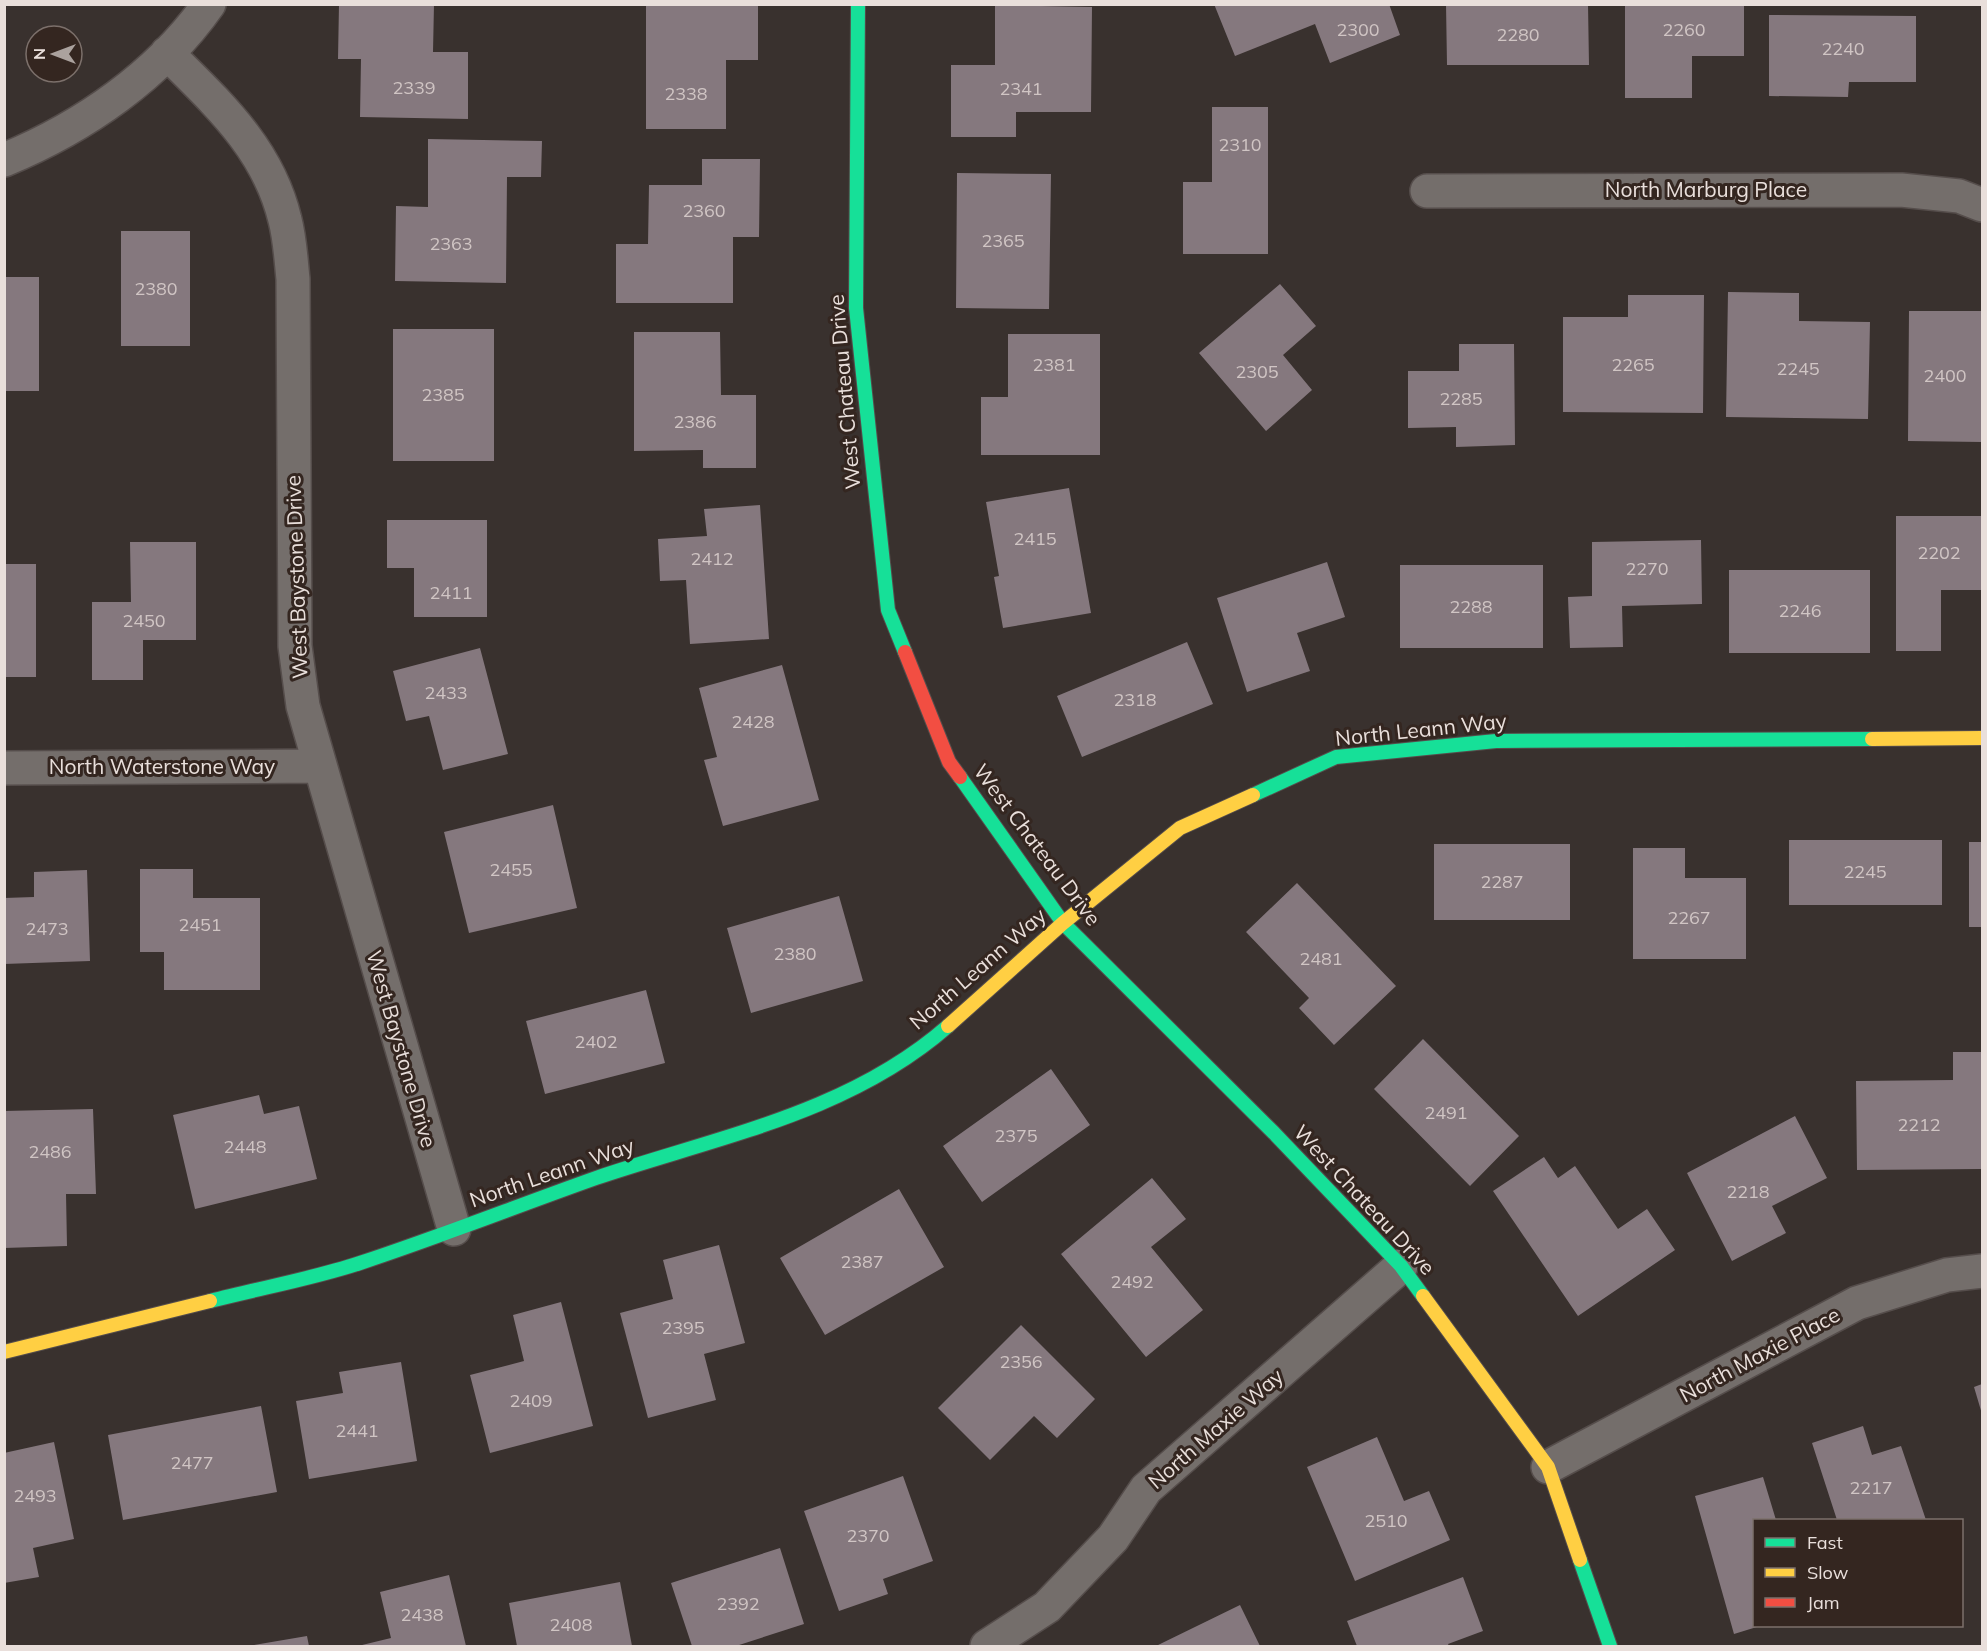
<svg xmlns="http://www.w3.org/2000/svg" width="1987" height="1651" font-family="Mulish,sans-serif">
	<style>
		.building { fill: #85787e }
		.lines { fill: none; stroke-linecap: round; stroke-linejoin: round }
		.street-casing { stroke: #554d4b; stroke-width: 36 }
		.fast-casing { stroke: #554d4b; stroke-width: 16 }
		.slow-casing { stroke: #554d4b; stroke-width: 16 }
		.jam-casing { stroke: #554d4b; stroke-width: 16 }
		.street { stroke: #746e6b; stroke-width: 33 }
		.fast { stroke: #16e098; stroke-width: 14 }
		.slow { stroke: #ffcf43; stroke-width: 14 }
		.jam { stroke: #f24e42; stroke-width: 14 }
		.labels { text-anchor: middle; stroke-width: 6; stroke-linejoin: round; paint-order: stroke }
		.number-label { font-size: 18px; fill: #d0c5c4 }
		.street-label { font-size: 21px; fill: #e9dfdb; stroke: #342620 }
	</style>
	<rect width="100%" height="100%" fill="#39312e"/>
	<path class="building" d="M 339,4 L 434,4 L 433,52 L 468,52 L 468,119 L 360,117 L 361,59 L 338,59 Z
		M 646,4 L 758,4 L 758,60 L 726,60 L 726,129 L 646,129 Z
		M 1214,4 L 1389,4 L 1400,35 L 1330,63 L 1315,24 L 1235,56 Z
		M 1446,4 L 1588,4 L 1589,65 L 1447,65 Z
		M 1625,4 L 1744,4 L 1744,56 L 1692,56 L 1692,98 L 1625,98 Z
		M 995,5 L 1092,7 L 1091,112 L 1016,112 L 1016,137 L 951,137 L 951,65 L 995,65 Z
		M 1769,15 L 1916,16 L 1916,82 L 1849,82 L 1848,97 L 1769,96 Z
		M 1212,107 L 1268,107 L 1268,254 L 1183,254 L 1183,182 L 1212,182 Z
		M 428,139 L 542,141 L 541,177 L 507,177 L 506,283 L 395,281 L 396,206 L 428,207 Z
		M 702,159 L 760,159 L 759,237 L 733,237 L 733,303 L 616,303 L 616,244 L 648,244 L 649,185 L 702,185 Z
		M 957,173 L 1051,174 L 1049,309 L 956,308 Z
		M 121,231 L 190,231 L 190,346 L 121,346 Z
		M 4,277 L 39,277 L 39,391 L 4,391 Z
		M 1280,284 L 1316,326 L 1283,355 L 1312,390 L 1266,431 L 1199,353 Z
		M 1728,292 L 1799,293 L 1799,321 L 1870,322 L 1868,419 L 1726,417 Z
		M 1628,295 L 1704,295 L 1703,413 L 1563,412 L 1563,317 L 1628,317 Z
		M 1909,311 L 1982,311 L 1982,442 L 1908,441 Z
		M 393,329 L 494,329 L 494,461 L 393,461 Z
		M 634,332 L 720,332 L 721,395 L 756,395 L 756,468 L 703,468 L 703,450 L 634,451 Z
		M 1008,334 L 1100,334 L 1100,455 L 981,455 L 981,397 L 1008,397 Z
		M 1459,344 L 1514,344 L 1515,445 L 1456,447 L 1456,427 L 1408,428 L 1408,371 L 1459,371 Z
		M 1069,488 L 1091,613 L 1003,628 L 994,577 L 999,576 L 986,502 Z
		M 760,505 L 769,639 L 690,644 L 686,580 L 660,581 L 658,539 L 707,536 L 704,509 Z
		M 1896,516 L 1982,516 L 1982,590 L 1941,590 L 1941,651 L 1896,651 Z
		M 387,520 L 487,520 L 487,617 L 414,617 L 414,568 L 387,568 Z
		M 1701,540 L 1702,604 L 1622,606 L 1623,647 L 1570,648 L 1568,597 L 1592,596 L 1592,542 Z
		M 130,542 L 196,542 L 196,640 L 143,640 L 143,680 L 92,680 L 92,602 L 131,602 Z
		M 1327,562 L 1345,617 L 1297,633 L 1310,671 L 1247,692 L 1217,598 Z
		M 4,564 L 36,564 L 36,677 L 4,677 Z
		M 1400,565 L 1543,565 L 1543,648 L 1400,648 Z
		M 1729,570 L 1870,570 L 1870,653 L 1729,653 Z
		M 1187,642 L 1213,704 L 1082,757 L 1057,696 Z
		M 480,648 L 508,754 L 443,770 L 429,716 L 406,721 L 393,671 Z
		M 782,665 L 819,800 L 723,826 L 704,760 L 717,757 L 699,688 Z
		M 553,805 L 577,908 L 469,933 L 444,832 Z
		M 1789,840 L 1942,840 L 1942,905 L 1789,905 Z
		M 1969,842 L 1982,842 L 1982,927 L 1969,927 Z
		M 1434,844 L 1570,844 L 1570,920 L 1434,920 Z
		M 1633,848 L 1685,848 L 1685,878 L 1746,878 L 1746,959 L 1633,959 Z
		M 140,869 L 193,869 L 193,898 L 260,898 L 260,990 L 164,990 L 164,952 L 140,952 Z
		M 87,870 L 90,961 L 4,964 L 4,898 L 34,897 L 34,872 Z
		M 1297,883 L 1396,986 L 1334,1045 L 1299,1008 L 1309,998 L 1246,932 Z
		M 839,896 L 863,981 L 751,1013 L 727,928 Z
		M 646,990 L 665,1063 L 545,1094 L 526,1021 Z
		M 1423,1039 L 1519,1136 L 1470,1186 L 1374,1089 Z
		M 1953,1052 L 1982,1052 L 1982,1169 L 1857,1170 L 1856,1081 L 1953,1080 Z
		M 1051,1069 L 1090,1125 L 982,1202 L 943,1146 Z
		M 259,1095 L 264,1114 L 299,1106 L 317,1179 L 195,1209 L 173,1115 Z
		M 93,1109 L 96,1194 L 66,1194 L 67,1246 L 4,1248 L 4,1111 Z
		M 1795,1116 L 1827,1178 L 1772,1206 L 1786,1233 L 1732,1261 L 1687,1173 Z
		M 1544,1157 L 1558,1178 L 1575,1166 L 1618,1229 L 1647,1209 L 1675,1250 L 1578,1316 L 1493,1191 Z
		M 1152,1178 L 1186,1219 L 1151,1247 L 1203,1310 L 1146,1357 L 1061,1254 Z
		M 899,1189 L 944,1267 L 825,1335 L 780,1258 Z
		M 719,1245 L 745,1343 L 704,1354 L 716,1400 L 648,1418 L 620,1313 L 673,1299 L 663,1260 Z
		M 561,1302 L 593,1426 L 490,1453 L 470,1375 L 524,1361 L 513,1315 Z
		M 1021,1325 L 1095,1399 L 1057,1438 L 1034,1416 L 990,1460 L 938,1408 Z
		M 401,1362 L 417,1461 L 309,1479 L 296,1401 L 343,1393 L 339,1372 Z
		M 1982,1384 L 1982,1414 L 1974,1387 Z
		M 261,1406 L 277,1492 L 123,1520 L 108,1435 Z
		M 1863,1426 L 1872,1455 L 1901,1446 L 1926,1520 L 1837,1520 L 1812,1443 Z
		M 1377,1437 L 1404,1501 L 1429,1491 L 1450,1540 L 1355,1581 L 1307,1467 Z
		M 54,1442 L 74,1539 L 33,1548 L 39,1577 L 4,1583 L 4,1453 Z
		M 903,1476 L 933,1561 L 883,1579 L 888,1594 L 839,1611 L 804,1511 Z
		M 1763,1477 L 1776,1520 L 1754,1520 L 1754,1626 L 1760,1626 L 1734,1634 L 1695,1496 Z
		M 780,1548 L 804,1624 L 736,1646 L 692,1646 L 671,1583 Z
		M 449,1575 L 466,1646 L 358,1646 L 391,1638 L 380,1592 Z
		M 1463,1577 L 1483,1631 L 1448,1644 L 1449,1646 L 1357,1646 L 1347,1621 Z
		M 620,1582 L 632,1646 L 517,1646 L 509,1603 Z
		M 1240,1605 L 1260,1646 L 1156,1646 Z
		M 307,1636 L 309,1646 L 254,1646 L 254,1645 Z"/>
	<g class="lines">
		<g class="street-casing">
			<path id="street" d="M 167,53 C 217,103 268,148 285,220 C 290,239 291,260 293,279 L 295,646 L 303,706 L 454,1229
				M 4,160 C 84,127 159,75 209,4
				M 1427,191 L 1901,190 L 1959,196 L 1982,205
				M 4,768 L 319,766
				M 1548,1467 L 1857,1303 L 1947,1275 L 1982,1271
				M 987,1646 L 1047,1607 L 1113,1538 L 1146,1489 L 1401,1266"/>
		</g>
		<g class="fast-casing">
			<path id="fast" d="M 858,4 L 856,308 L 888,610 L 905,652
				M 960,777 L 1063,923 L 1274,1133 L 1401,1266 L 1423,1296
				M 1253,795 L 1336,757 L 1496,741 L 1872,739
				M 210,1301 C 260,1288 312,1279 360,1263 C 439,1237 517,1206 596,1178 C 717,1137 849,1113 948,1026
				M 1580,1560 L 1610,1646"/>
		</g>
		<g class="slow-casing">
			<path id="slow" d="M 1872,739 L 1982,738
				M 948,1026 L 1063,923 L 1180,828 L 1253,795
				M 1423,1296 L 1548,1467 L 1580,1560
				M 4,1352 L 210,1301"/>
		</g>
		<g class="jam-casing">
			<path id="jam" d="M 905,652 L 949,762 L 960,777"/>
		</g>
		<use href="#street" class="street"/>
		<use href="#fast" class="fast"/>
		<use href="#slow" class="slow"/>
		<use href="#jam" class="jam"/>
	</g>
	<g class="labels">
		<g class="number-label">
			<text x="1358" y="36">2300</text>
			<text x="1684" y="36">2260</text>
			<text x="1518" y="41">2280</text>
			<text x="1843" y="55">2240</text>
			<text x="414" y="94">2339</text>
			<text x="1021" y="95">2341</text>
			<text x="686" y="100">2338</text>
			<text x="1240" y="151">2310</text>
			<text x="704" y="217">2360</text>
			<text x="1003" y="247">2365</text>
			<text x="451" y="250">2363</text>
			<text x="156" y="295">2380</text>
			<text x="1054" y="371">2381</text>
			<text x="1633" y="371">2265</text>
			<text x="1798" y="375">2245</text>
			<text x="1257" y="378">2305</text>
			<text x="1945" y="382">2400</text>
			<text x="443" y="401">2385</text>
			<text x="1461" y="405">2285</text>
			<text x="695" y="428">2386</text>
			<text x="1035" y="545">2415</text>
			<text x="1939" y="559">2202</text>
			<text x="712" y="565">2412</text>
			<text x="1647" y="575">2270</text>
			<text x="451" y="599">2411</text>
			<text x="1471" y="613">2288</text>
			<text x="1800" y="617">2246</text>
			<text x="144" y="627">2450</text>
			<text x="446" y="699">2433</text>
			<text x="1135" y="706">2318</text>
			<text x="753" y="728">2428</text>
			<text x="511" y="876">2455</text>
			<text x="1865" y="878">2245</text>
			<text x="1502" y="888">2287</text>
			<text x="1689" y="924">2267</text>
			<text x="200" y="931">2451</text>
			<text x="47" y="935">2473</text>
			<text x="795" y="960">2380</text>
			<text x="1321" y="965">2481</text>
			<text x="596" y="1048">2402</text>
			<text x="1446" y="1119">2491</text>
			<text x="1919" y="1131">2212</text>
			<text x="1016" y="1142">2375</text>
			<text x="245" y="1153">2448</text>
			<text x="50" y="1158">2486</text>
			<text x="1748" y="1198">2218</text>
			<text x="862" y="1268">2387</text>
			<text x="1132" y="1288">2492</text>
			<text x="683" y="1334">2395</text>
			<text x="1021" y="1368">2356</text>
			<text x="531" y="1407">2409</text>
			<text x="357" y="1437">2441</text>
			<text x="192" y="1469">2477</text>
			<text x="1871" y="1494">2217</text>
			<text x="35" y="1502">2493</text>
			<text x="1386" y="1527">2510</text>
			<text x="868" y="1542">2370</text>
			<text x="738" y="1610">2392</text>
			<text x="422" y="1621">2438</text>
			<text x="571" y="1631">2408</text>
		</g>
		<g class="street-label">
			<text x="1706" y="197">North Marburg Place</text>
			<text transform="translate(845 392) rotate(-95)" y="7">West Chateau Drive</text>
			<text transform="translate(297 577) rotate(-92)" y="7">West Baystone Drive</text>
			<text transform="translate(1421 730) rotate(-6)" y="7">North Leann Way</text>
			<text x="162" y="774">North Waterstone Way</text>
			<text transform="translate(1037 845) rotate(53)" y="7">West Chateau Drive</text>
			<text transform="translate(978 969) rotate(-41)" y="7">North Leann Way</text>
			<text transform="translate(401 1049) rotate(74)" y="7">West Baystone Drive</text>
			<text transform="translate(552 1173) rotate(-19)" y="7">North Leann Way</text>
			<text transform="translate(1364 1200) rotate(47)" y="7">West Chateau Drive</text>
			<text transform="translate(1760 1355) rotate(-28)" y="7">North Maxie Place</text>
			<text transform="translate(1216 1429) rotate(-41)" y="7">North Maxie Way</text>
		</g>
	</g>
	<rect width="1987" height="1651" fill="none" stroke="#e9dfdb" stroke-width="12"/>
	<rect x="1753" y="1519" width="210" height="108" fill="#342620" stroke="#7c706b" stroke-width="1.5"/>
	<rect x="1765" y="1538" width="30" height="9" fill="#16e098" stroke="#7c706b" stroke-width="1.5"/>
	<text x="1807" y="1549" font-size="18" fill="#e9dfdb">Fast</text>
	<rect x="1765" y="1568" width="30" height="9" fill="#ffcf43" stroke="#7c706b" stroke-width="1.5"/>
	<text x="1807" y="1579" font-size="18" fill="#e9dfdb">Slow</text>
	<rect x="1765" y="1598" width="30" height="9" fill="#f24e42" stroke="#7c706b" stroke-width="1.5"/>
	<text x="1807" y="1609" font-size="18" fill="#e9dfdb">Jam</text>
	<g transform="translate(54 54) rotate(270)"><circle r="28" fill="#342620" stroke="#7c706b" stroke-width="1.5"/>
	<path d="M0-4.5L10 22L0 15L-10 22Z" fill="#aba29e"/>
	<text y="-9" font-size="16" font-weight="bold" text-anchor="middle" fill="#e9dfdb">N</text>
	</g>
</svg>
